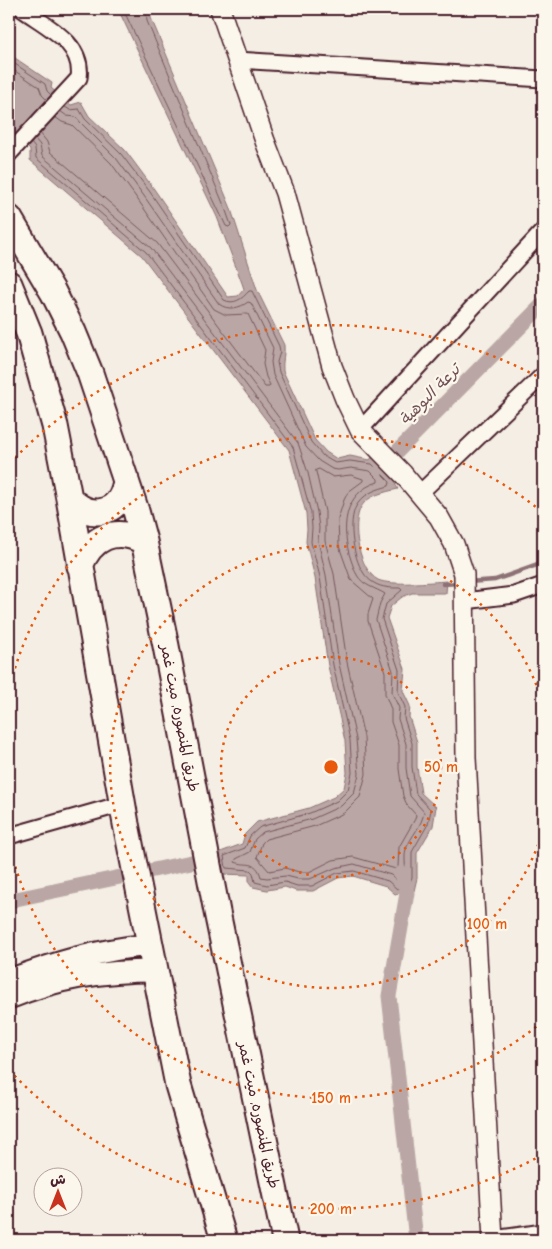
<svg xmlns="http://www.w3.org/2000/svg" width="552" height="1249" font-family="'Comic Neue','Playpen Sans Arabic',sans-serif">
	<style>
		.water { fill: #baa7a5; stroke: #8d7174 }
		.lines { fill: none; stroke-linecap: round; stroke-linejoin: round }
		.shore { stroke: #77555c; stroke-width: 1 }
		.stream { stroke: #8d7174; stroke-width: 4.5 }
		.canal { stroke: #baa7a5; stroke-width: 15 }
		.minor-casing { stroke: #4a1f2b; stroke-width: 19 }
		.tertiary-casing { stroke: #4a1f2b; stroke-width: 22 }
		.secondary-casing { stroke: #4a1f2b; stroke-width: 25 }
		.trunk-casing { stroke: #4a1f2b; stroke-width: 29 }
		.minor { stroke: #fbf7ec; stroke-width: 15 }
		.tertiary { stroke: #fbf7ec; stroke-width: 19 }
		.secondary { stroke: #fbf7ec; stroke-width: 21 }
		.trunk { stroke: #fbf7ec; stroke-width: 25 }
		.ring { fill: none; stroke: #e8590c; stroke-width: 2.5; stroke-dasharray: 2.5 5 }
		.labels { text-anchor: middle; stroke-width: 4.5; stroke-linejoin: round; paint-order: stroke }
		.street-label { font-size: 15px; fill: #4a1f2b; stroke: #fbf7ec }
		.water-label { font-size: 16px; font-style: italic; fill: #714f56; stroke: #fbf7ec }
		.centre { fill: #e8590c; stroke: #fbf7ec; stroke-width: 2.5 }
		.ring-label { font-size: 15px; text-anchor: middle; font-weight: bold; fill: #e8590c; stroke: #fbf7ec; stroke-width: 4.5; stroke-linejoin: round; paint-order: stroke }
	</style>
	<rect width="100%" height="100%" fill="#f4eee4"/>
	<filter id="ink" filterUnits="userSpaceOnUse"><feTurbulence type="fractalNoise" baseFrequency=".02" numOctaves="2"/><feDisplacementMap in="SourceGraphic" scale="10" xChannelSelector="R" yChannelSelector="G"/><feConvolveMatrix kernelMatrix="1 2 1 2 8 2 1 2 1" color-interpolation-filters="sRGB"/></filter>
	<g filter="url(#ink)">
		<path class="water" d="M 118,9 L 150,9 L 151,18 L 230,206 L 257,290 L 284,345 C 285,354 282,361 283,371 L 315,440 L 326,452 L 337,459 L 350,456 L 370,460 L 372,457 L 398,481 L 395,484 L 398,489 C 385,492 368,495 361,507 C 351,525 359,570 378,580 C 392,586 430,582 447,581 L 446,593 L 412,593 L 402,597 L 391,606 L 387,618 L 405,669 L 403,691 L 410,706 L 409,717 L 417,742 L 417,767 L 421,793 L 436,807 L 433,826 L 417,853 L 417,878 L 414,891 L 395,894 L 386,886 L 353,876 L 338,878 L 313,891 L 296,891 L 285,887 L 267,890 L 253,887 L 249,882 L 249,875 L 222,874 L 218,853 L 242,844 L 245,834 L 257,822 L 309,808 L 334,797 L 344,788 L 347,773 L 345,741 L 328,666 L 315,578 L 306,542 L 307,529 L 306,513 L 289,450 L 142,256 L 30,160 L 30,150 L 12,132 L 9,132 L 9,54 L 52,83 L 51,88 L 71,105 L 81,102 L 89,116 L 125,150 L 154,189 L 228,297 L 238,296 L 244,289 L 242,283 L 217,217 Z"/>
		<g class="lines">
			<path class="shore" d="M 123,9 L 226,226 L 229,227 L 231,225 L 225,208 L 147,21 L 146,9
				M 9,60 L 45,84 L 47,91 L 51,95
				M 9,67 L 39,87 L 42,95 L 47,100
				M 40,133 L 47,142 L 50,152 L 157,243 L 265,387 L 269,387 L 270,385 L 266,377 L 263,364 L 265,350 L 248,314 L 226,315 L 214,309 L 138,200 L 111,163 L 72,125 L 62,122 L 55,117
				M 35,139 L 40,145 L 42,156 L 151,248 L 298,443 L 308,473 L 317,512 L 319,528 L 318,541 L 326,575 L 339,664 L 356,739 L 359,774 L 354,793 L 341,806 L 312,819 L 263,832 L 255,839 L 250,852 L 236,859 L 235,862 C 247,867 256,859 261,877 L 267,878 L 286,876 L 298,879 L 310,879 L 335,868 L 354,864 L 391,875 L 399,882 L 403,882 C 408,872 403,859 406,849 C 411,836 422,826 424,812 L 410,796 L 406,768 L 406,744 L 398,719 L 399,708 L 392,693 L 393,671 L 376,620 L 380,603 L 385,594 C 376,588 363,586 357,575 C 354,570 353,565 351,560 C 341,530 342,493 378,482 L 378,479 L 370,471 L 351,468 L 338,470 L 332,469 L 319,461 L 306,447 L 273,375 L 271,362 L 273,348 L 251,303 L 248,302 C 240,308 228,311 219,304 L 144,196 L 116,158 L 81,123 L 76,117 L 67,116 L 60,111
				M 31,143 L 35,148 L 36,158 L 146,252 L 293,447 L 311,513 L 312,528 L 311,542 L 320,577 L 333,665 L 350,740 L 352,773 L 348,790 L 337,801 L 310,813 L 260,827 L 250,836 L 245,848 L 224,856 L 226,868 L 250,870 L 253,873 L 255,882 L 267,885 L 285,882 L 297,886 L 312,886 L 337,873 L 354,871 L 388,881 L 397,889 L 409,887 L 412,877 L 412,852 L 428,824 L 431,810 L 416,794 L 412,767 L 412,743 L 404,718 L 405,707 L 398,692 L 399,670 L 382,619 L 386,604 L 402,590 L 400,588 C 392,588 382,588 374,583 C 370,581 365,576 363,572 C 353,558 346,516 359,502 C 367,492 378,489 389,486 L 390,482 L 372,464 L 350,461 L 335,463 L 323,456 L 311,442 L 279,372 L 277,362 L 280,352 L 279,346 L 252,291 L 249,291 C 242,299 234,305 224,300 L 150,192 L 121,154 L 85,119 L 79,109 L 70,110 L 65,107
				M 316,470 L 319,469 L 333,477 L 351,475 L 363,479 L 363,481 L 348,492 L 344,500 L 338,519 L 339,546 L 351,580 L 373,599 L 368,614 L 368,621 L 385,672 L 385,694 L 391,709 L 391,722 L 399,745 L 399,769 L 403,796 L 407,805 L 416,815 L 415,819 L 399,847 L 398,867 L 396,869 L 353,857 L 333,860 L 309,872 L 299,872 L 285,868 L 269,871 L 257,857 L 262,843 L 266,839 L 315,826 L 344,813 L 360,797 L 366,774 L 364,737 L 347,662 L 334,574 L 325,541 L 325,512 Z"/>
			<path class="stream" d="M 468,582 L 495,580 L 543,563
				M 443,584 L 460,583"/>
			<path class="canal" d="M 382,467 L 543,304
				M 402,873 L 407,893 L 389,996 L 416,1240
				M 9,902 L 16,899 L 215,857"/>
			<g class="minor-casing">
				<path id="minor" d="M 236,60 L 543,79
					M 9,154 L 79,78 C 84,43 47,27 22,9
					M 360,430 L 543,231
					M 420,493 L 543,375
					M 465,601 L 514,595 L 543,585
					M 9,836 L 122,804
					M 493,1239 L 543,1232"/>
			</g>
			<g class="tertiary-casing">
				<path id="tertiary" d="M 220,9 L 265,141 L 285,193 L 332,366 L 345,399 L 360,430 L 403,474 L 439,517 L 454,544 L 464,574 L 466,758 L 493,1240"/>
			</g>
			<g class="secondary-casing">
				<path id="secondary" d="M 9,980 C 58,962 97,950 150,945
					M 9,998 C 58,978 102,971 155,971"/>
			</g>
			<g class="trunk-casing">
				<path id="trunk" d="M 9,218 L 53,292 L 73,332 L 90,373 L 136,511 L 144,541 L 166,646 L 217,912 L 285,1240
					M 9,284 L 29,333 L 55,426 L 69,498 L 126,824 L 178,1085 L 224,1240
					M 69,498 C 92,523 122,513 126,480
					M 80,566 C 92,536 115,527 144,541"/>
			</g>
			<use href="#minor" class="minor"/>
			<use href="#tertiary" class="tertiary"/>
			<use href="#secondary" class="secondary"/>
			<use href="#trunk" class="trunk"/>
		</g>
	</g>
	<g class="ring">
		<circle cx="331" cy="767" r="110"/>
		<path d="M543 830A221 221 0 1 1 543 704"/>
		<path d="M542 1022A331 331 0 0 1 9 844M9 690A331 331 0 0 1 542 512"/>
		<path d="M542 1155A442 442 0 0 1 10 1071M10 463A442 442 0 0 1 542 379"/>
	</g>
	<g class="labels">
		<g class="street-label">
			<text transform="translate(180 718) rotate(79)" y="5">طريق المنصوره, ميت غمر</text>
			<text transform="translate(259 1115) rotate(78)" y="5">طريق المنصوره, ميت غمر</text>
		</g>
		<g class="water-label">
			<text transform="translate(429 394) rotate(-45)" y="6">ترعة البوهية</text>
		</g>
	</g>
	<circle cx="331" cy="767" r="8" class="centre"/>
	<g class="ring-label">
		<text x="441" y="772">50 m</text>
		<text x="487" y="929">100 m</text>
		<text x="331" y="1103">150 m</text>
		<text x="331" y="1214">200 m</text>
	</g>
	<rect width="552" height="1249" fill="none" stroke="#fbf7ec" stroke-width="30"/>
	<rect x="15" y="15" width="522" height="1219" fill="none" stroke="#4a1f2b" stroke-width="2" filter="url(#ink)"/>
	<g transform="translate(58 1192)"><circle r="24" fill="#fbf7ec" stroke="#b4a19f"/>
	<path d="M0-4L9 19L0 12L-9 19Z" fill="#c8321e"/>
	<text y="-8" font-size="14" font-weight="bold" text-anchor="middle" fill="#4a1f2b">ش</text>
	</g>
</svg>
